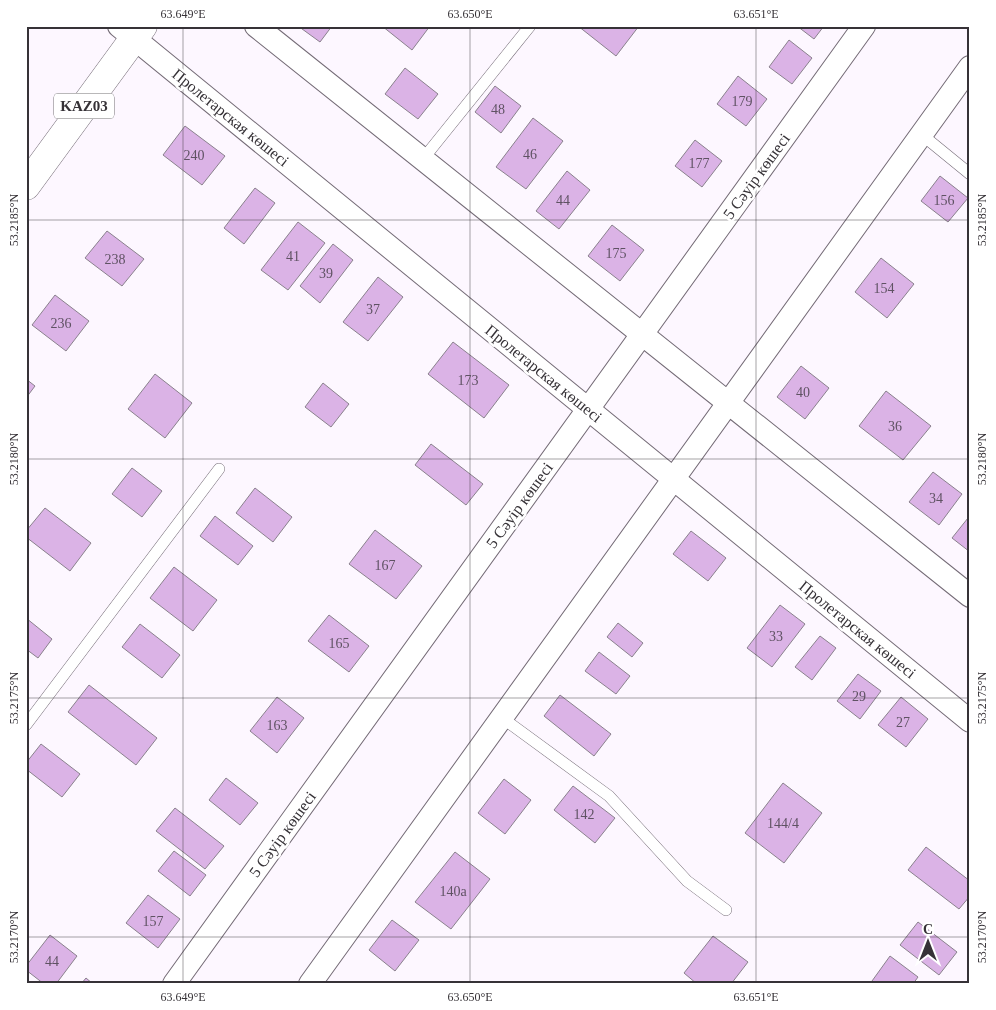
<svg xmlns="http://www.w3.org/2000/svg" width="996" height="1010" font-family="'Times New Roman',serif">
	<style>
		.building { fill: #dbb3e6; stroke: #8a818d }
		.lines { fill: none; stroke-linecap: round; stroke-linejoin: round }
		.service-casing { stroke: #746b76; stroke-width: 12 }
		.minor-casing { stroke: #746b76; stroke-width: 24 }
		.primary-casing { stroke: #746b76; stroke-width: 29 }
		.service { stroke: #fff; stroke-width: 11 }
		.minor { stroke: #fff; stroke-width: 22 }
		.primary { stroke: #fff; stroke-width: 28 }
		.ticks { fill: none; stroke: #363237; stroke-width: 1; stroke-opacity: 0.45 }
		.labels { text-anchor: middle; stroke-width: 5; stroke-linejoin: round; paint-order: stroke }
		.number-label { font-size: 14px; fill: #5f5263 }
		.shield { fill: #fff; stroke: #727073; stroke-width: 1 }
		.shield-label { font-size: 15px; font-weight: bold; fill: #363237 }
		.street-label { font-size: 16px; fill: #363237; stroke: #fff }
		.neatline { fill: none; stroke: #363237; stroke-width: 2 }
		.ticks-label { font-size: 12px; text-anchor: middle; fill: #363237 }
	</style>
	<rect width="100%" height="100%" fill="#fdf7ff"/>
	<path class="building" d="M 298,26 L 332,26 L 320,42 Z
		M 382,26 L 430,26 L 412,50 Z
		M 578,26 L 639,26 L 616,56 Z
		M 797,26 L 824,26 L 814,39 Z
		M 789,40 L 812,58 L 792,84 L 769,67 Z
		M 405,68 L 438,94 L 418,119 L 385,94 Z
		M 738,76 L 767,99 L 746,126 L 717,104 Z
		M 495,86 L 521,106 L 501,133 L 475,112 Z
		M 533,118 L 563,141 L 526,189 L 496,167 Z
		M 185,126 L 225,156 L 202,185 L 163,155 Z
		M 695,140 L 722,161 L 702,187 L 675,166 Z
		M 567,171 L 590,190 L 559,229 L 536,211 Z
		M 940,176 L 968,198 L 948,222 L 921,201 Z
		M 255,188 L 275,203 L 244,244 L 224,228 Z
		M 298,222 L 325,243 L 288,290 L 261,270 Z
		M 612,225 L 644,250 L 620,281 L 588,256 Z
		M 107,231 L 144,259 L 122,286 L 85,258 Z
		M 333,244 L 353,260 L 320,303 L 300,286 Z
		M 881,258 L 914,284 L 887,318 L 855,292 Z
		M 378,277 L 403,297 L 368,341 L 343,322 Z
		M 55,295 L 89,321 L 66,351 L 32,325 Z
		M 453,342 L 509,385 L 484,418 L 428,374 Z
		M 801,366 L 829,388 L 805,419 L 777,397 Z
		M 155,374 L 192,403 L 165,438 L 128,409 Z
		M 26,379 L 35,386 L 26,398 Z
		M 323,383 L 349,404 L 331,427 L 305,407 Z
		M 886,391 L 931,426 L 903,460 L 859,426 Z
		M 431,444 L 483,484 L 466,505 L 415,465 Z
		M 132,468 L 162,491 L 142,517 L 112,494 Z
		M 933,472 L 962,494 L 939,525 L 909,502 Z
		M 255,488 L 292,517 L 273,542 L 236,513 Z
		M 45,508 L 91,543 L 70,571 L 26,537 L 26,531 Z
		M 215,516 L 253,546 L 238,565 L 200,536 Z
		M 968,518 L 970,519 L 970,552 L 952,538 Z
		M 375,530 L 422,566 L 396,599 L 349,564 Z
		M 691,531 L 726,558 L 708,581 L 673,554 Z
		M 174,567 L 217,600 L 193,631 L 150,598 Z
		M 780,605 L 805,624 L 772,667 L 747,648 Z
		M 329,615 L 369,646 L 349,672 L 308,641 Z
		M 26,618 L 52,639 L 38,658 L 26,649 Z
		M 618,623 L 643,643 L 632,657 L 607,637 Z
		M 140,624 L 180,655 L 162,678 L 122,647 Z
		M 820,636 L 836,648 L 812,680 L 795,667 Z
		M 599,652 L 630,676 L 616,694 L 585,671 Z
		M 858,674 L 881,691 L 860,719 L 837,701 Z
		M 89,685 L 157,738 L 136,765 L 68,712 Z
		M 560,695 L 611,734 L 594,756 L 544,716 Z
		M 277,697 L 304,718 L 277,753 L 250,731 Z
		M 901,697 L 928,719 L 906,747 L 878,725 Z
		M 41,744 L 80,774 L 62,797 L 26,769 L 26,763 Z
		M 226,778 L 258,803 L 240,825 L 209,800 Z
		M 504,779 L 531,800 L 505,834 L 478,813 Z
		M 783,783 L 822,813 L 784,863 L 745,833 Z
		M 573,786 L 615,818 L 595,843 L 554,810 Z
		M 175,808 L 224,846 L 205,869 L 156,831 Z
		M 926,847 L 970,881 L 970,896 L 959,909 L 908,870 Z
		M 174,851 L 206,875 L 190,896 L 158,871 Z
		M 455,852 L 490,879 L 451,929 L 415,902 Z
		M 148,895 L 180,919 L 158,948 L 126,923 Z
		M 392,920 L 419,940 L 395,971 L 369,950 Z
		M 918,922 L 957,952 L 939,975 L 900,945 Z
		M 50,935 L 77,956 L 56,984 L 44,984 L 26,970 L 26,966 Z
		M 713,936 L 748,962 L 731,984 L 697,984 L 684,973 Z
		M 890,956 L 918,977 L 913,984 L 876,984 L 872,981 Z
		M 86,978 L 93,984 L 81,984 Z"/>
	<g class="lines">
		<g class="service-casing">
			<path id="service" d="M 921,134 L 970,174
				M 423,159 L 530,26
				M 501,717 L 609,796 L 687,881 L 726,910
				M 26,725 L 219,469"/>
		</g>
		<g class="minor-casing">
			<path id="minor" d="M 119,26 L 970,721
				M 256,26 L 970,596
				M 174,984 L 864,26
				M 310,984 L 970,67"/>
		</g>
		<g class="primary-casing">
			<path id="primary" d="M 26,186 L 143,26"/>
		</g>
		<use href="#service" class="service"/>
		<use href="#minor" class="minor"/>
		<use href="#primary" class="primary"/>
	</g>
	<path class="ticks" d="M 183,26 L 183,984M 470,26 L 470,984M 756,26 L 756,984M 26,220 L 970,220M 26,459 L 970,459M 26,698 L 970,698M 26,937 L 970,937"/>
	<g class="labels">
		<g class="number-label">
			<text x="742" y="106">179</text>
			<text x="498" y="114">48</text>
			<text x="530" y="159">46</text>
			<text x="194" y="160">240</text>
			<text x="699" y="168">177</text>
			<text x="563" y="205">44</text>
			<text x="944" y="205">156</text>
			<text x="616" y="258">175</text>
			<text x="293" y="261">41</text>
			<text x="115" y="264">238</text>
			<text x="326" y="278">39</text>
			<text x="884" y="293">154</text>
			<text x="373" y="314">37</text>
			<text x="61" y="328">236</text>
			<text x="468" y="385">173</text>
			<text x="803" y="397">40</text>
			<text x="895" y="431">36</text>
			<text x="936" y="503">34</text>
			<text x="385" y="570">167</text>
			<text x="776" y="641">33</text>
			<text x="339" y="648">165</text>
			<text x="859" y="701">29</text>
			<text x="903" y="727">27</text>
			<text x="277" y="730">163</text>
			<text x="584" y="819">142</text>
			<text x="783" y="828">144/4</text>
			<text x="453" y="896">140а</text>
			<text x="153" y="926">157</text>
			<text x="52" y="966">44</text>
		</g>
		<rect class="shield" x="54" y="93.5" width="60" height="25" rx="4"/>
		<g class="shield-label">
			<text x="84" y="111">KАZ03</text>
		</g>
		<g class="street-label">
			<text transform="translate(231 117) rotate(39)" y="6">Пролетарская көшесі</text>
			<text transform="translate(756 176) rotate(-54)" y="6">5 Сәуір көшесі</text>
			<text transform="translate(544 373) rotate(39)" y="6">Пролетарская көшесі</text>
			<text transform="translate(519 505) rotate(-54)" y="6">5 Сәуір көшесі</text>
			<text transform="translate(858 629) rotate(39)" y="6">Пролетарская көшесі</text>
			<text transform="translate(282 834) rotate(-54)" y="6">5 Сәуір көшесі</text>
		</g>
	</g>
	<rect width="996" height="1010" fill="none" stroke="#ffffff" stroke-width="55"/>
	<g transform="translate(928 942)" stroke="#ffffff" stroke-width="4" paint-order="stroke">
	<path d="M0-4L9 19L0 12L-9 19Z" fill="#363237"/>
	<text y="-8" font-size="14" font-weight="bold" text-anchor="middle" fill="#363237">С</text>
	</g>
	<rect x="28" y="28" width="940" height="954" class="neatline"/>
	<g class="ticks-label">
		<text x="183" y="18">63.649°E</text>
		<text x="470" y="18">63.650°E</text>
		<text x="756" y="18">63.651°E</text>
		<text transform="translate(14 220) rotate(-90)" y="4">53.2185°N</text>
		<text transform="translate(982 220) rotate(-90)" y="4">53.2185°N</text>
		<text transform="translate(14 459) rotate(-90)" y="4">53.2180°N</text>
		<text transform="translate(982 459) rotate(-90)" y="4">53.2180°N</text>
		<text transform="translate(14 698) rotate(-90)" y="4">53.2175°N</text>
		<text transform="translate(982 698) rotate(-90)" y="4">53.2175°N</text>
		<text transform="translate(14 937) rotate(-90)" y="4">53.2170°N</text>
		<text transform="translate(982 937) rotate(-90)" y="4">53.2170°N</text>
		<text x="183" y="1001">63.649°E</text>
		<text x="470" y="1001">63.650°E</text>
		<text x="756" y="1001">63.651°E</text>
	</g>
</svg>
